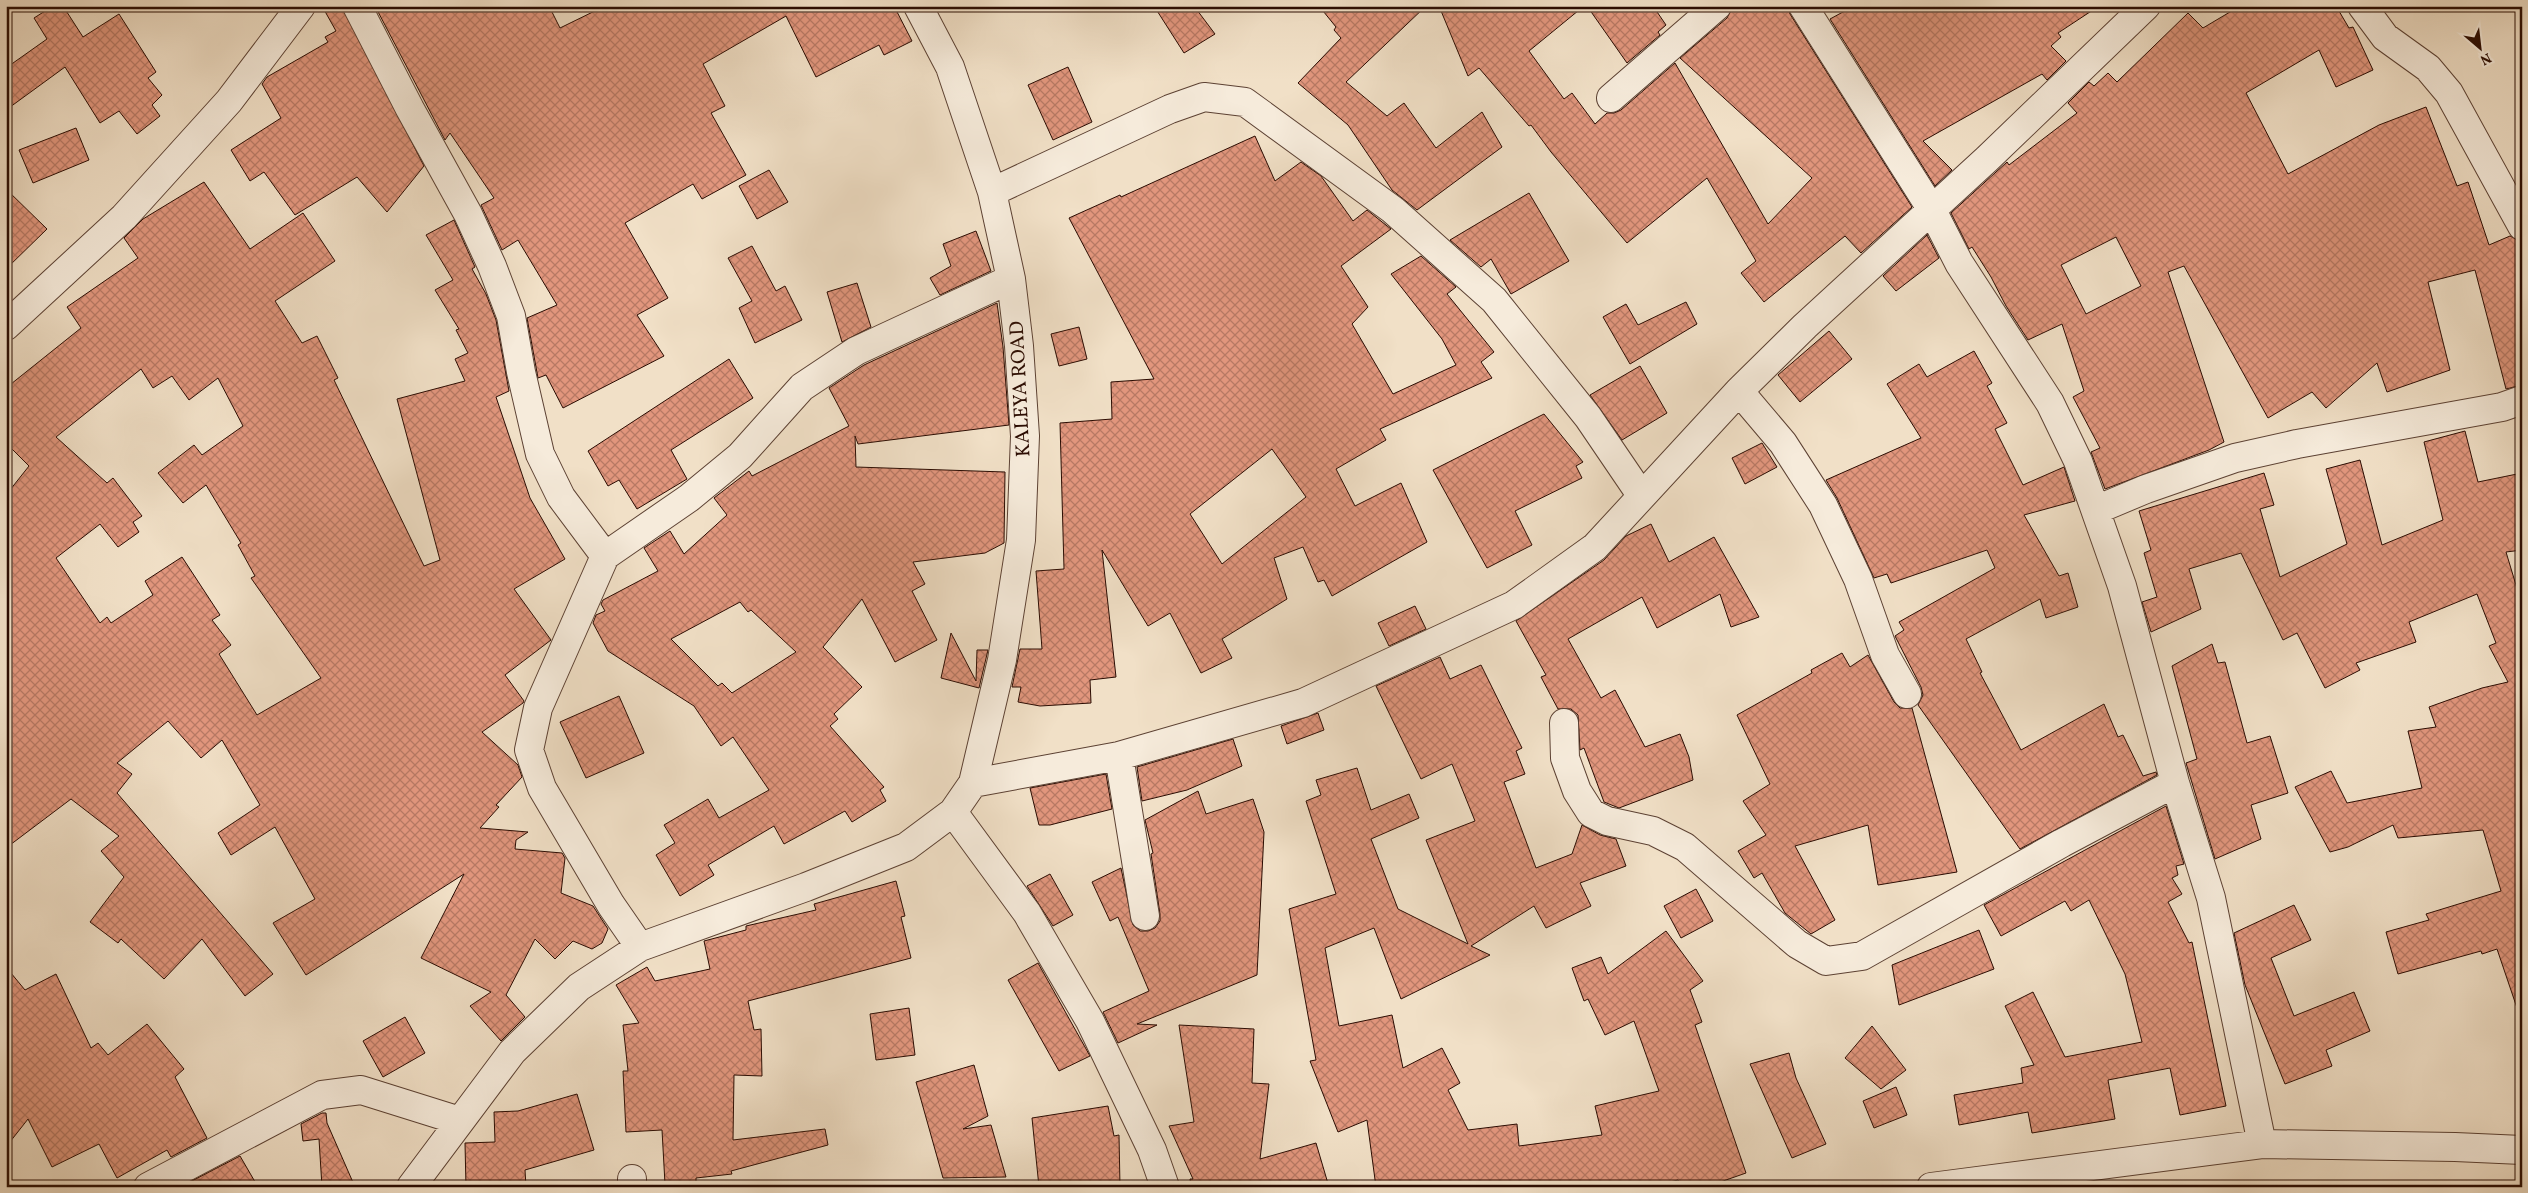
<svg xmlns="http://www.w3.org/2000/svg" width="2528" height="1193" font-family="Vollkorn,serif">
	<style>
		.building { fill: url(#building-cross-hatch); stroke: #2b0c02; fill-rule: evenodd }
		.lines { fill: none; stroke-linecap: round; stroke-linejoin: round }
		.minor-casing { stroke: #5c4133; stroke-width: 30 }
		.minor { stroke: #f6ebdb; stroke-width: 28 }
		.labels { text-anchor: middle; stroke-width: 4; stroke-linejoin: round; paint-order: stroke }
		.street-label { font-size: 20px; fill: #2b0c02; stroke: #f6ebdb }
	</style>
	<defs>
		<pattern id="building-cross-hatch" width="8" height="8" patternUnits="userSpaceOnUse" patternTransform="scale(1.25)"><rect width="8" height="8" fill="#e1967d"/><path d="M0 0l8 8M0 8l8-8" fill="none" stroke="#b77964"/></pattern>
	</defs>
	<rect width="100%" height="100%" fill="#f1e0c7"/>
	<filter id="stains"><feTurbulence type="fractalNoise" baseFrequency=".004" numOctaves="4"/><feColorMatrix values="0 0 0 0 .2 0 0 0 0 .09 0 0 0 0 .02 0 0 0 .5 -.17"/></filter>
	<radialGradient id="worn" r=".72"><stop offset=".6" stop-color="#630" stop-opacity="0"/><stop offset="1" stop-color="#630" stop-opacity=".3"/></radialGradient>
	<path class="building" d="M 53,6 L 63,6 L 83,37 L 119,14 L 156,72 L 148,78 L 162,95 L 152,105 L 160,116 L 137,134 L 119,111 L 100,123 L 65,67 L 6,110 L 6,68 L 47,39 L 34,18 Z
		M 322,6 L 342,6 L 424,166 L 387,212 L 357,177 L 295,215 L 264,172 L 250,181 L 231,150 L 281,118 L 262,84 L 267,77 L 328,42 L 325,37 L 336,31 Z
		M 375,6 L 549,6 L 560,28 L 605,6 L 894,6 L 912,41 L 884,55 L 879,45 L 816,77 L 786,16 L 703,64 L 725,106 L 711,113 L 746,175 L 702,199 L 693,184 L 625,223 L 668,298 L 637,315 L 664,356 L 563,408 L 546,375 L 538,378 L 527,318 L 557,305 L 518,240 L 502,250 L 481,205 L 494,198 L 450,133 L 445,140 Z
		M 1154,6 L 1194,6 L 1215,34 L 1184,53 Z
		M 1319,6 L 1426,6 L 1346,82 L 1387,116 L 1404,103 L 1436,148 L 1482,112 L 1502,147 L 1417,210 L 1392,190 L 1348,125 L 1298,83 L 1341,38 L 1334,30 L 1336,27 Z
		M 1439,6 L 1584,6 L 1529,51 L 1564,99 L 1572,93 L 1595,124 L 1607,113 L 1614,113 L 1621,110 L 1675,63 L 1768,224 L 1812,178 L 1680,58 L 1727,18 L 1733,6 L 1787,6 L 1790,14 L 1912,207 L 1861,253 L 1845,236 L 1764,302 L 1741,273 L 1756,261 L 1707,178 L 1627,243 L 1551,152 L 1531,125 L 1529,126 L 1479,68 L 1468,76 Z
		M 1587,6 L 1653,6 L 1666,25 L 1658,32 L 1660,35 L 1627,63 Z
		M 1854,6 L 2099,6 L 2058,33 L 2061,37 L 2051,46 L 2066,61 L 2047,80 L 2042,74 L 1923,141 L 1952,170 L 1935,186 L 1830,19 Z
		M 2240,6 L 2336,6 L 2349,28 L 2353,27 L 2373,70 L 2336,87 L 2319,50 L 2246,93 L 2288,174 L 2379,125 L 2426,107 L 2457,186 L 2468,182 L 2489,245 L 2510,236 L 2522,242 L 2522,385 L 2506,389 L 2475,270 L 2428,282 L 2450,370 L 2387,392 L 2377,363 L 2326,408 L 2312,392 L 2268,418 L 2184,266 L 2168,272 L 2224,442 L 2209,450 L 2105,489 L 2091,452 L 2100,448 L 2073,397 L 2084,391 L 2062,324 L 2028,340 L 2006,306 L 1991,277 L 1972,247 L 1969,249 L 1951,213 L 2007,162 L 2009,165 L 2077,113 L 2068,103 L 2089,82 L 2094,86 L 2108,73 L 2117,82 L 2188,13 L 2203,28 ZM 2116,237 L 2141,286 L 2086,314 L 2061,265 Z
		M 1068,67 L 1092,122 L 1053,140 L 1028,85 Z
		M 76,128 L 89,160 L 33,183 L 19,150 Z
		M 1255,136 L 1275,181 L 1301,162 L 1321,176 L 1353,221 L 1367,210 L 1391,229 L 1341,266 L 1368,307 L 1352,324 L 1393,394 L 1456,365 L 1442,339 L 1391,274 L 1421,256 L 1456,287 L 1447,294 L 1494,352 L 1481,362 L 1492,378 L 1380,429 L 1386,440 L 1336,469 L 1355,506 L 1401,483 L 1427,542 L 1332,596 L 1324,580 L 1318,582 L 1303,547 L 1274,558 L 1287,599 L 1222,639 L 1232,658 L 1201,673 L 1170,613 L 1148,626 L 1102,550 L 1116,677 L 1090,680 L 1091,703 L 1040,706 L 1018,702 L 1021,687 L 1012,687 L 1020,649 L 1042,649 L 1036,571 L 1064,569 L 1060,423 L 1112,419 L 1111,382 L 1154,379 L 1069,218 L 1120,195 L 1121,197 ZM 1272,449 L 1306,497 L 1222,564 L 1190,514 Z
		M 769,170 L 788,202 L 757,219 L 739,186 Z
		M 204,182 L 250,249 L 303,213 L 335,261 L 275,301 L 302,343 L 317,336 L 338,378 L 334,380 L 424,566 L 440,560 L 397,399 L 465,381 L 455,359 L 468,353 L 456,330 L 459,329 L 435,290 L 453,280 L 426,235 L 454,220 L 475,267 L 472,269 L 486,294 L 496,320 L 509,391 L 496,397 L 530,498 L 565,559 L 514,589 L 551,640 L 505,675 L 524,701 L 523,703 L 482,732 L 518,765 L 522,777 L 496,805 L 499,807 L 480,828 L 528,832 L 516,840 L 515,849 L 562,853 L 565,858 L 561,893 L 593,906 L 608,929 L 602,943 L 592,949 L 573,941 L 555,959 L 535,939 L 506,995 L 525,1017 L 501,1041 L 470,1006 L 491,992 L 421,958 L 464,874 L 306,975 L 273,923 L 315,899 L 275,827 L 231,855 L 218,833 L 260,805 L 222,740 L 201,758 L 168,721 L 117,763 L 132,774 L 117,793 L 273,974 L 245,996 L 202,939 L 164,979 L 121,939 L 118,943 L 90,922 L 124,877 L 101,851 L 119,836 L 71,799 L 6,848 L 6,495 L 29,466 L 6,443 L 6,388 L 81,328 L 67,307 L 138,258 L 124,238 L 143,219 ZM 141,369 L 153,388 L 172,376 L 189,400 L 218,378 L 243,426 L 202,455 L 194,445 L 158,473 L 183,503 L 206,485 L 241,543 L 238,545 L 255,576 L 251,578 L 321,678 L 257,715 L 219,654 L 231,645 L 212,620 L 220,615 L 182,557 L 145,581 L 153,595 L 111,623 L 107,617 L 100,623 L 56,558 L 100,524 L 118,547 L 139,532 L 133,522 L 142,516 L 113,478 L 107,483 L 56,437 Z
		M 6,189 L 47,229 L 6,269 Z
		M 1529,193 L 1569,261 L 1511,294 L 1491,259 L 1481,267 L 1450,240 Z
		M 976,231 L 991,271 L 940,295 L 930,278 L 951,266 L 943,244 Z
		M 1927,235 L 1939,258 L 1896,291 L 1883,276 Z
		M 752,246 L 776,291 L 785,286 L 802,320 L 755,343 L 739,308 L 752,301 L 728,258 Z
		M 857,283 L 871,327 L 842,342 L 827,292 Z
		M 1686,302 L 1697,324 L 1630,364 L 1603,317 L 1626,304 L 1638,325 Z
		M 997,303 L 1003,347 L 1009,425 L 858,444 L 855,436 L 856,467 L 1005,472 L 1004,543 L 985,553 L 913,562 L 925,584 L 912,591 L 937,640 L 895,662 L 862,599 L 823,647 L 862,687 L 834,714 L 838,719 L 830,726 L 884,787 L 880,790 L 886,801 L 852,822 L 845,811 L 784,844 L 774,826 L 708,865 L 714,875 L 680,896 L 656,855 L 675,843 L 664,825 L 708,799 L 719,818 L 769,790 L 733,737 L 721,746 L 694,706 L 608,651 L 593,623 L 596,615 L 605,611 L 601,604 L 603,600 L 658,571 L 644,548 L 670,531 L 684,554 L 727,515 L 714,498 L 749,471 L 752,476 L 849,426 L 829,388 L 864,365 ZM 740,602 L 748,612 L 751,610 L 796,652 L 732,693 L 722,683 L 718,686 L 671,639 Z
		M 1079,327 L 1087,359 L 1059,366 L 1051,334 Z
		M 1829,331 L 1852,359 L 1800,402 L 1778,375 Z
		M 1974,351 L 1992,383 L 1987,386 L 2007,423 L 1995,429 L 2023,485 L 2064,467 L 2075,501 L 2024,515 L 2059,576 L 2068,573 L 2078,607 L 2046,618 L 2040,599 L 1966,639 L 1982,672 L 1980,673 L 2021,750 L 2104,704 L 2118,737 L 2123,735 L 2143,776 L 2156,772 L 2157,775 L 2020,849 L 1918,705 L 1923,695 L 1921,687 L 1895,636 L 1904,630 L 1899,622 L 1995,568 L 1987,550 L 1891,583 L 1887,574 L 1874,578 L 1837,498 L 1826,480 L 1921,438 L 1887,384 L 1919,364 L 1927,377 Z
		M 729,359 L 753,398 L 671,450 L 687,479 L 637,509 L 619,480 L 608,486 L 588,451 Z
		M 1640,366 L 1667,413 L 1622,440 L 1590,395 Z
		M 1544,414 L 1583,462 L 1576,466 L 1582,478 L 1515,511 L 1532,545 L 1487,568 L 1433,470 Z
		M 2465,431 L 2478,482 L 2522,473 L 2522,550 L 2506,552 L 2522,605 L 2522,1007 L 2517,1008 L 2497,949 L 2482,954 L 2481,951 L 2398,974 L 2386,932 L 2429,920 L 2426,914 L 2501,891 L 2483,830 L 2398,838 L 2393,825 L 2348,847 L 2330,852 L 2295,787 L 2331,771 L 2347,803 L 2422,788 L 2408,731 L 2436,727 L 2429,707 L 2482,688 L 2508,682 L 2489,646 L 2496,643 L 2477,594 L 2409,622 L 2416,642 L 2356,663 L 2360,670 L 2325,688 L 2297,633 L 2283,640 L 2241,553 L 2189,569 L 2201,609 L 2151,632 L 2142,602 L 2157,597 L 2144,553 L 2151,550 L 2139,511 L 2264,473 L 2274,505 L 2260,509 L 2280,577 L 2347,544 L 2326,469 L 2360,460 L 2382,545 L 2443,520 L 2424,442 Z
		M 1762,443 L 1777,467 L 1745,484 L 1732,458 Z
		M 1651,524 L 1669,562 L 1714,537 L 1759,617 L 1731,627 L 1720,594 L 1657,628 L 1642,597 L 1568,639 L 1601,698 L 1615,690 L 1645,747 L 1680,734 L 1689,757 L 1693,780 L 1619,808 L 1604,802 L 1584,748 L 1580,750 L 1578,715 L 1571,709 L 1558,709 L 1541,677 L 1546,675 L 1516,621 L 1604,560 L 1626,536 Z
		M 1415,606 L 1426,629 L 1389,646 L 1378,623 Z
		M 951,633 L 976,681 L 977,650 L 988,650 L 979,688 L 941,678 Z
		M 2212,644 L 2218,663 L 2225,662 L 2247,743 L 2270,736 L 2288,793 L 2251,805 L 2261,839 L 2215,859 L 2186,763 L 2197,759 L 2172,666 Z
		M 1842,653 L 1850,667 L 1868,655 L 1894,702 L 1900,708 L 1912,708 L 1957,872 L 1878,885 L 1868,825 L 1795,846 L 1835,920 L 1811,934 L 1785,913 L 1762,873 L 1754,878 L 1738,851 L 1766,835 L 1743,801 L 1770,784 L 1737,715 L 1812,673 L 1811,670 Z
		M 1440,657 L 1450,679 L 1481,665 L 1522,748 L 1516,751 L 1525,774 L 1504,782 L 1536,868 L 1572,854 L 1582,825 L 1600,835 L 1616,839 L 1626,866 L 1580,883 L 1591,906 L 1546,928 L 1534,906 L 1471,946 L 1490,955 L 1401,999 L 1374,928 L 1325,948 L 1339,1026 L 1392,1015 L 1403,1068 L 1442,1048 L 1460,1083 L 1448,1090 L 1468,1130 L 1517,1124 L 1519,1146 L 1602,1135 L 1595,1106 L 1659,1091 L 1634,1021 L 1605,1035 L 1588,999 L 1584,1001 L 1572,968 L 1601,957 L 1608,974 L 1666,931 L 1703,981 L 1690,990 L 1702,1022 L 1695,1025 L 1746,1173 L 1706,1187 L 1681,1187 L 1678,1180 L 1649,1187 L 1376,1187 L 1367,1120 L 1338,1132 L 1310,1061 L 1316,1060 L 1289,909 L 1336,894 L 1306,801 L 1321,795 L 1316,780 L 1357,768 L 1371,810 L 1409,794 L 1419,818 L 1371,839 L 1398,909 L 1468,944 L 1426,840 L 1475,821 L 1452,764 L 1421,779 L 1376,686 Z
		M 619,696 L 644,753 L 586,778 L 560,722 Z
		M 1318,713 L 1324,730 L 1287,744 L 1281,726 Z
		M 1233,739 L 1242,766 L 1187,790 L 1142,801 L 1137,767 Z
		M 1106,774 L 1112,809 L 1050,825 L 1039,825 L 1030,788 Z
		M 1198,791 L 1206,814 L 1253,799 L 1264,832 L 1257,975 L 1137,1024 L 1157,1025 L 1118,1043 L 1103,1012 L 1149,991 L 1118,917 L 1110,921 L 1092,882 L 1121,868 L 1133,925 L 1140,931 L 1148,931 L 1155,928 L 1160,921 L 1160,914 L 1151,854 L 1153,853 L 1145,820 Z
		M 2166,806 L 2184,864 L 2176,866 L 2178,875 L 2172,878 L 2182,894 L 2168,902 L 2189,943 L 2192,942 L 2226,1106 L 2180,1115 L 2170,1068 L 2108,1080 L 2115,1119 L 2032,1133 L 2028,1112 L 1959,1125 L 1954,1095 L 2023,1083 L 2021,1068 L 2034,1065 L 2005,1006 L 2033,992 L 2065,1057 L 2142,1042 L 2125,974 L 2089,900 L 2071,911 L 2065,901 L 2001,936 L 1984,905 Z
		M 1050,874 L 1073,915 L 1053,926 L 1027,886 Z
		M 896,881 L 905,916 L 901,917 L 911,958 L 748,1001 L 754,1030 L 761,1029 L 762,1076 L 734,1075 L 733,1140 L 825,1129 L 828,1145 L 731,1171 L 732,1174 L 696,1178 L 696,1183 L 665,1184 L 662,1130 L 626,1132 L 623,1071 L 628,1071 L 623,1025 L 639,1023 L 616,985 L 647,967 L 655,981 L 710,969 L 704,941 L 746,930 L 746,926 L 816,910 L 814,904 Z
		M 1696,889 L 1713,921 L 1681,938 L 1664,906 Z
		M 2294,905 L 2311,940 L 2271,958 L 2294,1016 L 2354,992 L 2370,1031 L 2326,1050 L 2332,1066 L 2285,1084 L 2245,985 L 2234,933 Z
		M 1979,930 L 1994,969 L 1899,1005 L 1892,965 Z
		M 1038,963 L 1090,1056 L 1059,1071 L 1008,980 Z
		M 6,967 L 25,990 L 56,974 L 91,1048 L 98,1043 L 108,1055 L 147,1024 L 184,1069 L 175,1077 L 207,1138 L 171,1157 L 167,1150 L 117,1178 L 99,1144 L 52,1167 L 28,1119 L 6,1147 Z
		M 909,1008 L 915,1055 L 876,1060 L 870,1014 Z
		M 405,1017 L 425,1053 L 383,1077 L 363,1041 Z
		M 1179,1025 L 1254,1029 L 1252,1083 L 1269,1084 L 1260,1159 L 1316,1143 L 1329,1187 L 1191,1187 L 1190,1179 L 1193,1179 L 1169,1126 L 1194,1122 Z
		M 1872,1026 L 1906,1070 L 1881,1089 L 1845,1058 Z
		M 1789,1053 L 1796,1078 L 1826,1144 L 1792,1158 L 1750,1064 Z
		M 974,1065 L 988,1116 L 963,1129 L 991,1125 L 1006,1177 L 943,1178 L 916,1082 Z
		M 1896,1087 L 1907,1115 L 1874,1128 L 1863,1101 Z
		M 577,1094 L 594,1150 L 525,1170 L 526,1187 L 466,1187 L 465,1143 L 495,1142 L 494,1112 L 518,1111 Z
		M 1108,1106 L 1114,1136 L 1119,1135 L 1120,1187 L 1039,1187 L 1032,1118 Z
		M 322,1113 L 326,1113 L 327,1123 L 355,1187 L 322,1187 L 319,1139 L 303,1141 L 301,1124 Z
		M 240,1156 L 258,1187 L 188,1187 L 186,1184 Z"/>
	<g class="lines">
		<g class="minor-casing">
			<path id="minor" d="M 357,6 L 410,109 L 468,214 L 492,266 L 511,316 L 521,372 L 540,454 L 561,497 L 605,556
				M 1803,6 L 1932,210 L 1959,263 L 2050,403 L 2078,461 L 2122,586 L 2175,783 L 2211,898 L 2262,1144
				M 2362,6 L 2385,37 L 2428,68 L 2449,93 L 2522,226
				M 1611,98 L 1717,6
				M 992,192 L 1170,109 L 1204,97 L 1245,102 L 1393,210 L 1494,300 L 1588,417 L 1641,495
				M 6,326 L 124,217 L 229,101 L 301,6
				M 1739,391 L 1783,443 L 1823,505 L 1858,579 L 1885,655 L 1907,694
				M 2096,510 L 2146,489 L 2235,458 L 2297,444 L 2502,407 L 2522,400
				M 1564,723 L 1565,758 L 1577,791 L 1591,813 L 1607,821 L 1653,831 L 1685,847 L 1797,944 L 1826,961 L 1862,956 L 2062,843 L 2175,783
				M 1119,756 L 1145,916
				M 973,783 L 1119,756 L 1303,703 L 1514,605 L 1595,547 L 1739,391 L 1805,326 L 1987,159 L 2146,6
				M 953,812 L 1027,913 L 1090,1021 L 1152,1150 L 1165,1187
				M 640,947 L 611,905 L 542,788 L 529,750 L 538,708 L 605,556 L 689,498 L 740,456 L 802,387 L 856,351 L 1011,279
				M 632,1179 L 632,1187
				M 148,1187 L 322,1095 L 361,1090 L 460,1121
				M 411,1187 L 512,1052 L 579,987 L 640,947 L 806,887 L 906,847 L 953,812 L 973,783 L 1002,660 L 1021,540 L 1025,436 L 1019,346 L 1011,279 L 992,192 L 950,67 L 918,6
				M 1931,1187 L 2262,1144 L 2455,1147 L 2522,1150"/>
		</g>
		<use href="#minor" class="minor"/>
	</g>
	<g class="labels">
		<g class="street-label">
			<text transform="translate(1019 389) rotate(-93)" y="7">KALEYA ROAD</text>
		</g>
	</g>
	<rect width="2528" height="1193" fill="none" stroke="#f1e0c7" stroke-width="25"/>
	<rect x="8" y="8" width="2513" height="1178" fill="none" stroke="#2b0c02" stroke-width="2.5"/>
	<rect x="12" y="12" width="2503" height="1168" fill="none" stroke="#2b0c02"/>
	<g transform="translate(2480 48) rotate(152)" stroke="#f6ebdb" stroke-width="4" paint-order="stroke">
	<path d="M0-4L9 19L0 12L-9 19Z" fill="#2b0c02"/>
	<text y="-8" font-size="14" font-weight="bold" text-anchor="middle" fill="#2b0c02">N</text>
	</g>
	<rect width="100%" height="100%" filter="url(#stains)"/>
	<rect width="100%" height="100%" fill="url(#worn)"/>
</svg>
